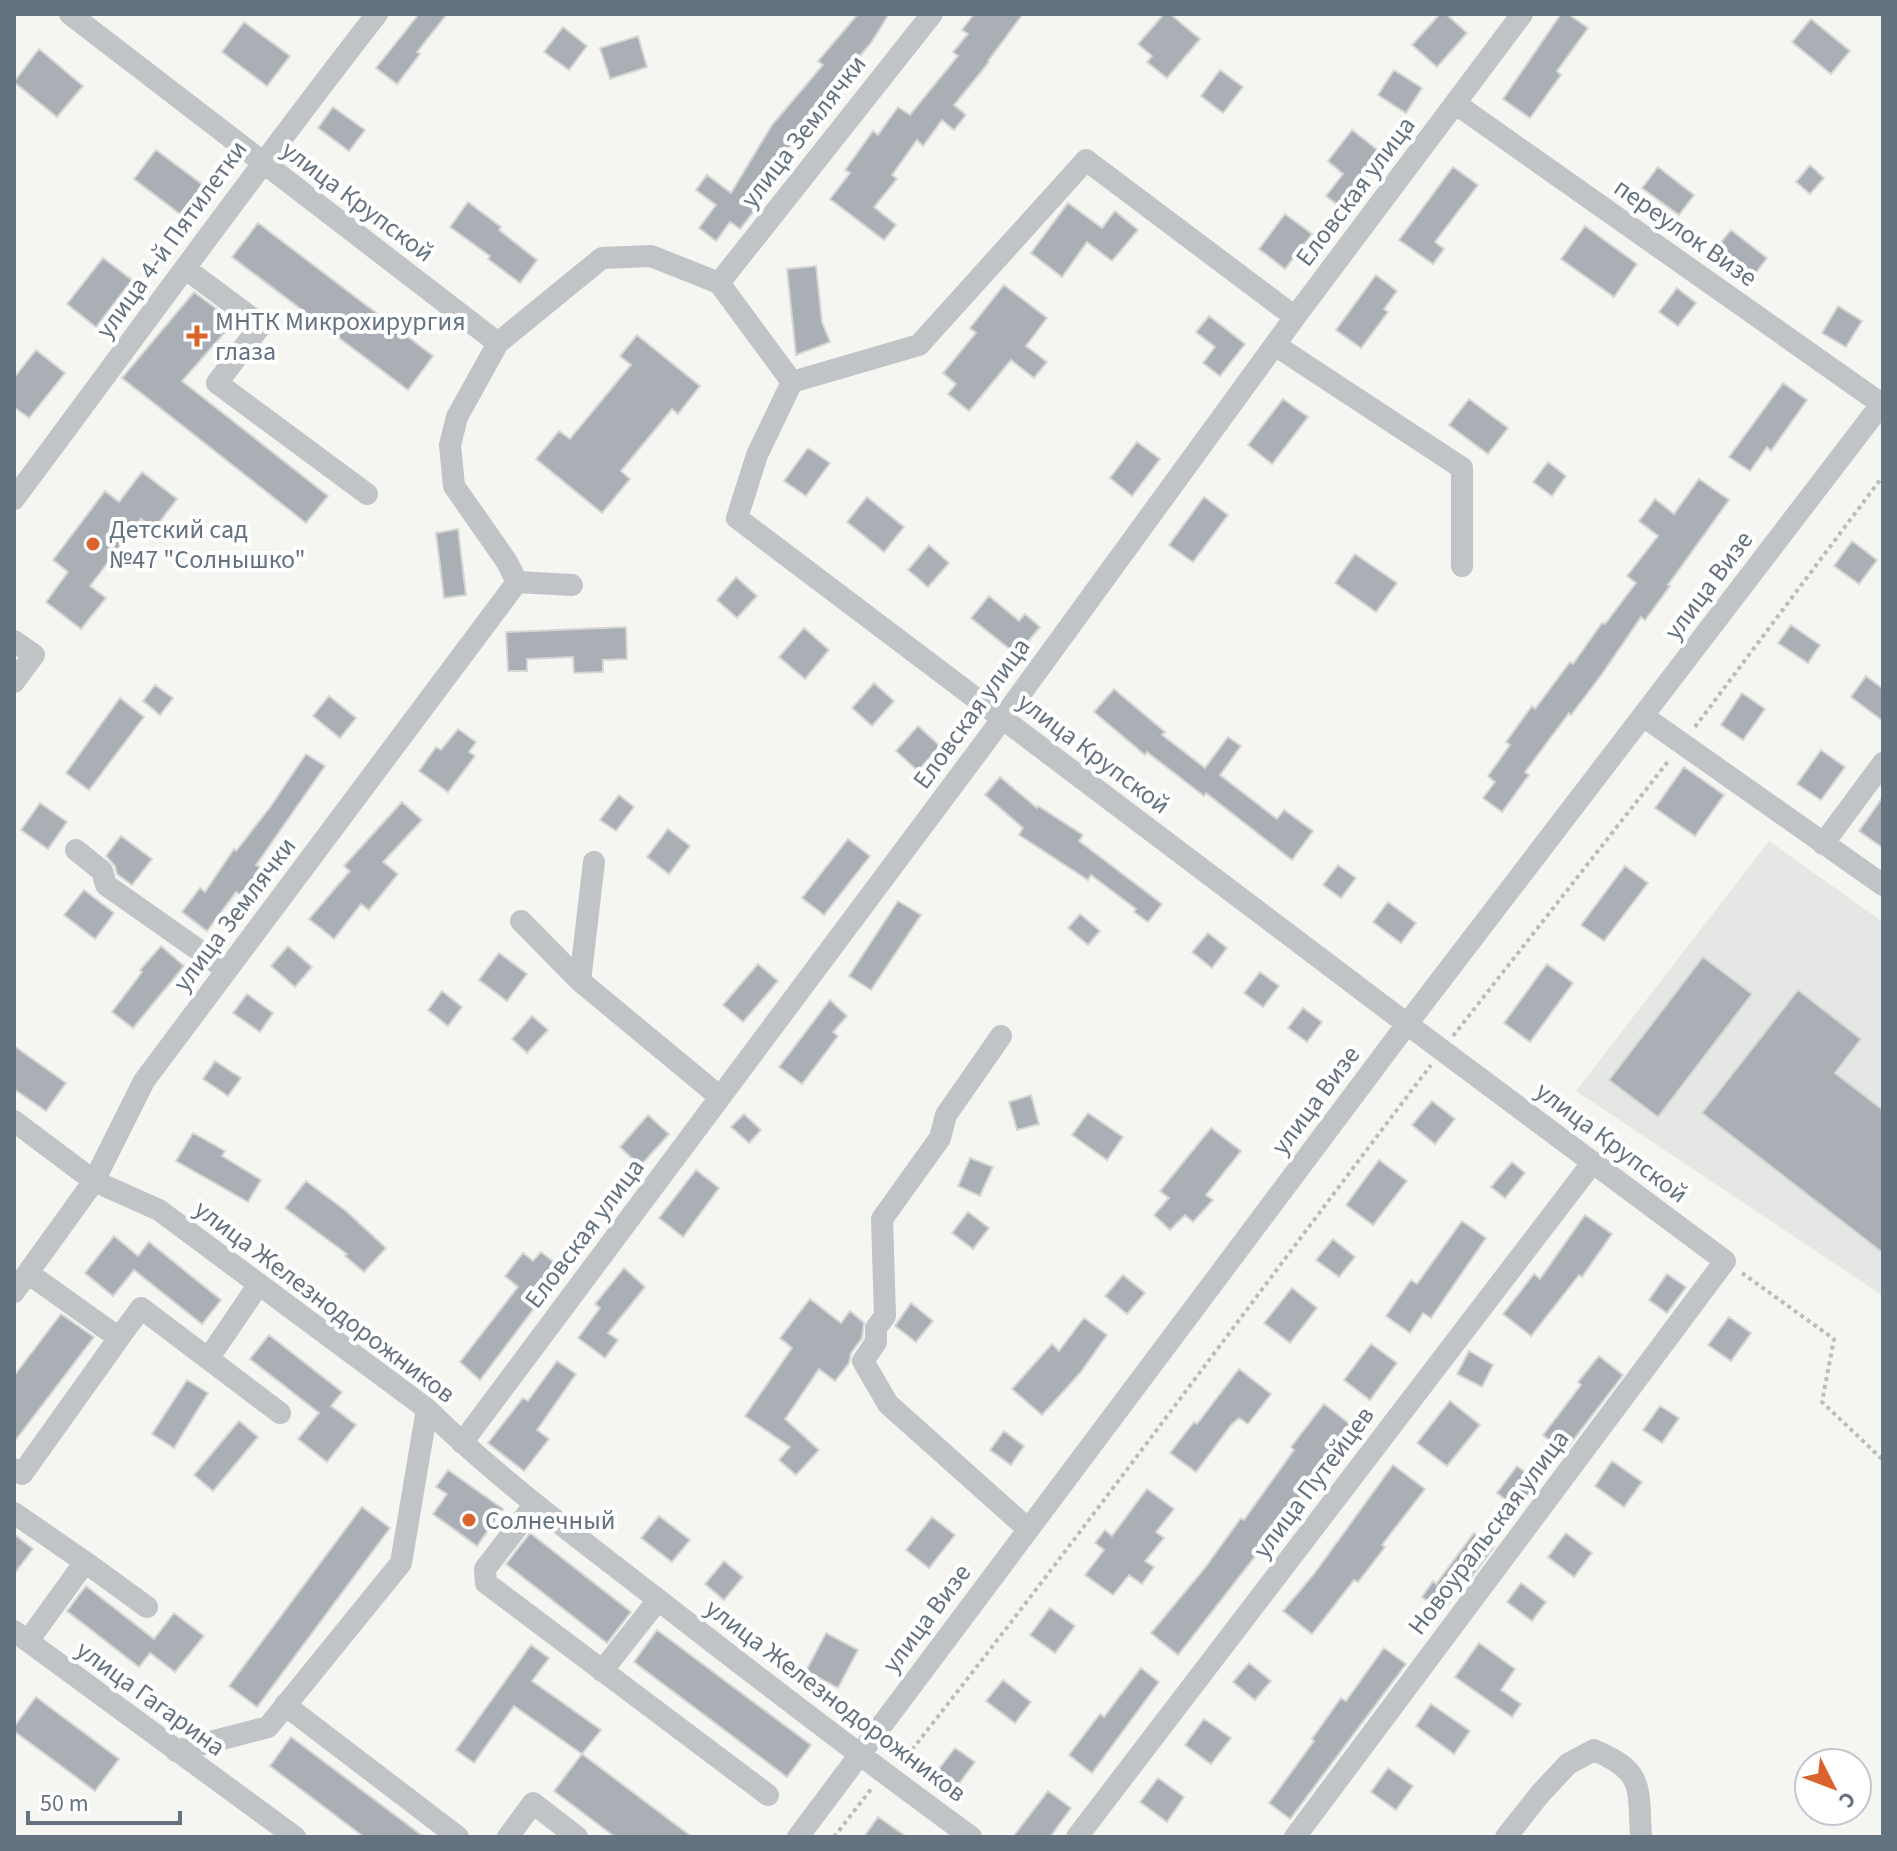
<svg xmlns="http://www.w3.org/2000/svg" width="1897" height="1851" font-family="'Source Sans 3',sans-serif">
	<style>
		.built { fill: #e5e7e5 }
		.building { fill: #a9afb5; stroke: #d6d6d4; stroke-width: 2 }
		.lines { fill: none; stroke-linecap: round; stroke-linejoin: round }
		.path { stroke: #babcbe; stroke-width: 4; stroke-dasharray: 4 4; stroke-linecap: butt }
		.minor { stroke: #c0c4c7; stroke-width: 22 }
		.poi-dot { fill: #da622c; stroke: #fff; stroke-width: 3 }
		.labels { text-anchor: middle; stroke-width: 8; stroke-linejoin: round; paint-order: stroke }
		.street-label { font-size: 26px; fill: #657381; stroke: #fff }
		.poi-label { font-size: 26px; fill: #657381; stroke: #fff; text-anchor: start }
	</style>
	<rect width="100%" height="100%" fill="#f5f5f2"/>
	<path class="built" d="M 1769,841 L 1883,922 L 1883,1296 L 1576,1091 Z"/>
	<path class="building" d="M 419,14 L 447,14 L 417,52 L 420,54 L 397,84 L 376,68 Z
		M 858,14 L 889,14 L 871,43 L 824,98 L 827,101 L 780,158 L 782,159 L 752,209 L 754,211 L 740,229 L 730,222 L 716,241 L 699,228 L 716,205 L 696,190 L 707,175 L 731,193 L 772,125 L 823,65 L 818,61 Z
		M 974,14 L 1023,14 L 988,61 L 989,62 L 954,105 L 966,115 L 954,130 L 942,120 L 923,146 L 917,140 L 892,175 L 897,179 L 874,207 L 896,225 L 884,240 L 830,199 L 850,173 L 845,170 L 873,131 L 878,135 L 898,107 L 910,115 L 958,56 L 953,52 L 968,34 L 962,30 Z
		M 1164,14 L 1170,14 L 1200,39 L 1167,78 L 1147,62 L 1152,56 L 1138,44 Z
		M 1440,14 L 1446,14 L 1467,33 L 1437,67 L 1412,45 Z
		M 1561,14 L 1568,14 L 1588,28 L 1557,71 L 1561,75 L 1530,118 L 1503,99 Z
		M 1811,19 L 1850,51 L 1831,74 L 1792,42 Z
		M 244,22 L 290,56 L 267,86 L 222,52 Z
		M 563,27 L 587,46 L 569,70 L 544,52 Z
		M 638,36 L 647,67 L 610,79 L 600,48 Z
		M 39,49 L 83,86 L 57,117 L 14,82 Z
		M 1220,70 L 1243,87 L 1223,113 L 1201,96 Z
		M 1394,70 L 1422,88 L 1406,113 L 1378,95 Z
		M 333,107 L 365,130 L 349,151 L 318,128 Z
		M 1352,130 L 1384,155 L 1342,208 L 1326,196 L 1343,174 L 1328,161 Z
		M 156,150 L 203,185 L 180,214 L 134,179 Z
		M 1810,165 L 1824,178 L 1810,194 L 1796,182 Z
		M 1453,167 L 1478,185 L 1435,242 L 1444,249 L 1433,264 L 1399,240 Z
		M 1658,167 L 1694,195 L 1679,215 L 1642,188 Z
		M 468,202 L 501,227 L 499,230 L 537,260 L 520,283 L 488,259 L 490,256 L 450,227 Z
		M 1068,203 L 1102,228 L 1115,211 L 1138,230 L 1112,261 L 1087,242 L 1062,277 L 1031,253 Z
		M 1285,214 L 1312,234 L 1285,269 L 1259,249 Z
		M 258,223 L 433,356 L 408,390 L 232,257 Z
		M 1585,226 L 1637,264 L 1614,297 L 1561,259 Z
		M 1731,230 L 1767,258 L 1752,278 L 1715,250 Z
		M 103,258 L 132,280 L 96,327 L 67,304 Z
		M 816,266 L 822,322 L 830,342 L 796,355 L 787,269 Z
		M 1376,275 L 1397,291 L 1384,309 L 1388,312 L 1361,348 L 1336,330 Z
		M 1004,285 L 1047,318 L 1026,346 L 1047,362 L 1034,378 L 1011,360 L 969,411 L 948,394 L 956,384 L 943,373 L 976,333 L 970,328 Z
		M 1677,288 L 1696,303 L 1678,326 L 1659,312 Z
		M 194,292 L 234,322 L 182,381 L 328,496 L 306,523 L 122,378 Z
		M 1838,306 L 1862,321 L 1846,347 L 1822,333 Z
		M 1209,316 L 1245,344 L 1220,376 L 1203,363 L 1215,347 L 1196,332 Z
		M 637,335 L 700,386 L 678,414 L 672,409 L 621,471 L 630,479 L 602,513 L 536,459 L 559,431 L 570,439 L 631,365 L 620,356 Z
		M 36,350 L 65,373 L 29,418 L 14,407 L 14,378 Z
		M 1783,383 L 1807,400 L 1771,451 L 1767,447 L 1750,471 L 1729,457 Z
		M 1283,399 L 1308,417 L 1272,464 L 1248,445 Z
		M 1469,399 L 1508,428 L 1488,454 L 1449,425 Z
		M 1137,442 L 1160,459 L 1132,496 L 1110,478 Z
		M 808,448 L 830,463 L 806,496 L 784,481 Z
		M 1548,462 L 1566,476 L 1552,496 L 1533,482 Z
		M 142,472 L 177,499 L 154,529 L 141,519 L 90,586 L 106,598 L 81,629 L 46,602 L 68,572 L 53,560 L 105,491 L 119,502 Z
		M 1699,479 L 1729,500 L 1668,585 L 1670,586 L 1645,620 L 1641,617 L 1602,674 L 1571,715 L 1569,713 L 1525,772 L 1529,775 L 1502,812 L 1483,798 L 1495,782 L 1488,776 L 1510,745 L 1506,742 L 1532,706 L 1535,709 L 1570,662 L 1573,664 L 1602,623 L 1605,624 L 1636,583 L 1627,576 L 1658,536 L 1639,521 L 1655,499 L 1674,514 Z
		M 867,497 L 904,527 L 884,552 L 847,522 Z
		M 1204,497 L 1228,515 L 1193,562 L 1169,545 Z
		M 458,529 L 466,595 L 444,598 L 436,533 Z
		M 1852,541 L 1877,560 L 1859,584 L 1834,566 Z
		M 929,545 L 949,563 L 928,587 L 908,570 Z
		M 1355,554 L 1397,583 L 1376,612 L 1335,583 Z
		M 736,577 L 757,596 L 737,618 L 717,600 Z
		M 989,596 L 1019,621 L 1025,614 L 1040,627 L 1017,655 L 971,618 Z
		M 1791,625 L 1820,645 L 1808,663 L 1778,643 Z
		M 626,627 L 627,659 L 603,660 L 603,672 L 574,673 L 573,657 L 527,659 L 527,671 L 508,671 L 506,632 Z
		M 804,628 L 829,650 L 805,679 L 779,657 Z
		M 1866,676 L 1883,689 L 1883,721 L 1851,697 Z
		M 874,683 L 894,701 L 872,726 L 852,708 Z
		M 155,685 L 173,698 L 160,715 L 143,701 Z
		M 1114,689 L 1165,732 L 1162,735 L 1205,768 L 1228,737 L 1241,746 L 1220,775 L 1277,819 L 1284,810 L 1313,831 L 1292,860 L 1206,793 L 1204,796 L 1147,752 L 1145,755 L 1094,712 Z
		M 1742,693 L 1765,709 L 1743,740 L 1721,725 Z
		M 329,696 L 356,718 L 340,738 L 313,716 Z
		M 120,698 L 144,717 L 89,790 L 66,773 Z
		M 918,726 L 940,746 L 918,771 L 896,751 Z
		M 458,729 L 476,742 L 469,752 L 475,756 L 448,792 L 419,771 L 436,747 L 441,750 Z
		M 1821,750 L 1845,767 L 1821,800 L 1797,784 Z
		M 306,754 L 325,766 L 256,865 L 262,868 L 242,896 L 236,892 L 207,931 L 182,912 L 200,888 L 205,892 L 234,849 L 236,851 L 271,806 Z
		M 1684,767 L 1724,795 L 1695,836 L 1655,808 Z
		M 1000,777 L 1037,808 L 1038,806 L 1083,835 L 1079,841 L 1162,904 L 1148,922 L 1134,912 L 1136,909 L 1091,875 L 1088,880 L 1019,835 L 1023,828 L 985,795 Z
		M 619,795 L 634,807 L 616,831 L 600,820 Z
		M 1883,797 L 1883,848 L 1859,831 Z
		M 402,802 L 422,820 L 383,862 L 398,874 L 369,910 L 361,904 L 334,939 L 309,919 L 350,871 L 344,866 Z
		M 40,803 L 67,822 L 48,849 L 21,830 Z
		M 668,829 L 690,846 L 669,874 L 647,857 Z
		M 121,836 L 152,859 L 132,885 L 117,874 L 115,866 L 106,856 Z
		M 848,839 L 870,856 L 824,915 L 802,898 Z
		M 1338,865 L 1356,878 L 1341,898 L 1323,885 Z
		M 1625,866 L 1648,883 L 1604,941 L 1581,925 Z
		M 84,890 L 114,913 L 95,939 L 64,915 Z
		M 898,901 L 921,915 L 871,990 L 849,976 Z
		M 1388,902 L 1416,923 L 1401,943 L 1373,922 Z
		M 1080,914 L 1100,931 L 1088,945 L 1068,928 Z
		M 1208,933 L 1227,948 L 1212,968 L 1192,952 Z
		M 161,946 L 184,966 L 133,1028 L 112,1012 L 142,972 L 140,970 Z
		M 288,946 L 312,967 L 295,987 L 271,966 Z
		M 499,953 L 527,974 L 507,1001 L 479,980 Z
		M 1703,957 L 1752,994 L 1658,1117 L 1609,1080 Z
		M 758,964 L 778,981 L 743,1022 L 723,1005 Z
		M 1547,964 L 1573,983 L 1530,1042 L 1504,1023 Z
		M 1260,972 L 1279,986 L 1263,1007 L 1244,993 Z
		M 1798,990 L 1861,1039 L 1835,1073 L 1883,1110 L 1883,1253 L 1702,1113 Z
		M 442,991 L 462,1007 L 448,1026 L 428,1010 Z
		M 247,994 L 273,1013 L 260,1032 L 233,1013 Z
		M 830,1000 L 847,1016 L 833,1032 L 838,1036 L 802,1084 L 779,1067 Z
		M 1303,1008 L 1322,1022 L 1307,1042 L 1288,1028 Z
		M 532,1016 L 548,1030 L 527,1053 L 512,1039 Z
		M 14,1046 L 66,1083 L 46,1111 L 14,1089 Z
		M 215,1061 L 241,1078 L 228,1096 L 203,1079 Z
		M 1031,1095 L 1039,1124 L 1017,1130 L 1009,1102 Z
		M 1432,1101 L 1455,1119 L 1435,1144 L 1412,1125 Z
		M 1088,1113 L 1123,1137 L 1107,1160 L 1072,1135 Z
		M 744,1114 L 761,1130 L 749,1143 L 731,1127 Z
		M 648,1115 L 669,1134 L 640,1166 L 620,1147 Z
		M 1211,1128 L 1241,1151 L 1206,1195 L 1213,1200 L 1193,1222 L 1185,1215 L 1170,1230 L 1154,1215 L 1169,1198 L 1160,1191 Z
		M 193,1133 L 225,1151 L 222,1156 L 261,1180 L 248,1202 L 176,1161 Z
		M 970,1158 L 993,1167 L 980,1196 L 958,1186 Z
		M 1379,1160 L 1407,1181 L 1373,1225 L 1346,1205 Z
		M 1512,1162 L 1525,1173 L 1505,1198 L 1491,1187 Z
		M 696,1170 L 719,1188 L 683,1237 L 659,1218 Z
		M 306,1181 L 346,1211 L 386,1248 L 364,1272 L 345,1256 L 347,1254 L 285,1208 Z
		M 968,1212 L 989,1228 L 973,1249 L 952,1233 Z
		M 1585,1215 L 1612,1234 L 1582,1277 L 1579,1275 L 1531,1336 L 1503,1314 L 1534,1274 L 1540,1279 Z
		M 1462,1221 L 1486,1238 L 1431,1318 L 1423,1313 L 1410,1333 L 1386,1316 L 1411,1280 L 1417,1284 Z
		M 114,1236 L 138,1256 L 149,1242 L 221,1300 L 202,1324 L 134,1270 L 113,1296 L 85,1273 Z
		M 1333,1239 L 1355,1257 L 1339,1277 L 1316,1260 Z
		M 541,1252 L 565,1271 L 538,1303 L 480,1380 L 460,1362 L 518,1287 L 505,1276 L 523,1253 L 533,1261 Z
		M 624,1268 L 645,1287 L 608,1333 L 618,1340 L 605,1358 L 578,1338 L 600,1308 L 595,1304 Z
		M 1667,1274 L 1686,1287 L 1667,1313 L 1649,1300 Z
		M 1123,1275 L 1145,1293 L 1127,1314 L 1105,1296 Z
		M 1292,1288 L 1317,1308 L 1290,1343 L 1264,1323 Z
		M 810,1299 L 841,1323 L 850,1311 L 864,1323 L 862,1338 L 851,1353 L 849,1363 L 835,1381 L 819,1369 L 785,1419 L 819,1450 L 796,1475 L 779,1460 L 790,1447 L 745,1416 L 792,1348 L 780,1338 Z
		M 911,1303 L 933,1321 L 916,1342 L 895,1326 Z
		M 61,1314 L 94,1337 L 14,1442 L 14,1376 Z
		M 1729,1317 L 1751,1333 L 1731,1361 L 1708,1345 Z
		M 1084,1318 L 1107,1335 L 1080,1373 L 1042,1415 L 1012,1389 L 1052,1344 L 1059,1351 Z
		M 269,1335 L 342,1392 L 331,1406 L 356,1425 L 327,1462 L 298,1439 L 319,1413 L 250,1359 Z
		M 1371,1344 L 1397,1363 L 1370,1400 L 1344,1380 Z
		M 1469,1351 L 1493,1365 L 1482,1387 L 1457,1374 Z
		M 1599,1356 L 1623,1375 L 1564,1452 L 1543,1435 L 1581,1385 L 1578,1382 Z
		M 557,1361 L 576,1374 L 537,1430 L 549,1439 L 524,1471 L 488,1443 L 523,1398 L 528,1401 Z
		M 1239,1369 L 1271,1394 L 1248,1424 L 1239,1418 L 1231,1425 L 1196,1472 L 1170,1453 L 1194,1422 L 1197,1424 Z
		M 187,1380 L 208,1393 L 174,1448 L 152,1434 Z
		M 1450,1401 L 1480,1425 L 1447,1466 L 1417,1443 Z
		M 1324,1404 L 1351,1425 L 1306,1484 L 1308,1486 L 1278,1527 L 1178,1655 L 1151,1633 L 1205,1568 L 1241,1518 L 1244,1520 L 1294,1450 L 1291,1447 Z
		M 1660,1406 L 1679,1418 L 1662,1443 L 1643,1430 Z
		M 239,1421 L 258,1437 L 213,1491 L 194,1475 Z
		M 1004,1431 L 1024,1446 L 1011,1465 L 990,1450 Z
		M 1612,1461 L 1642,1482 L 1624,1507 L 1595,1486 Z
		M 1393,1465 L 1425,1489 L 1382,1545 L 1385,1547 L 1358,1582 L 1354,1580 L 1312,1634 L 1283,1611 L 1314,1574 Z
		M 1517,1466 L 1538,1482 L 1518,1509 L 1497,1493 Z
		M 448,1470 L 503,1509 L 477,1546 L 433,1514 L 447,1494 L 436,1487 Z
		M 1147,1489 L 1174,1509 L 1156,1532 L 1164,1538 L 1145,1561 L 1154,1567 L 1142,1584 L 1129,1575 L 1113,1595 L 1085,1575 L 1104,1550 L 1095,1543 L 1105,1530 L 1112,1536 Z
		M 362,1507 L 390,1528 L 257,1707 L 229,1686 Z
		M 659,1516 L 690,1540 L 672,1562 L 641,1538 Z
		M 932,1517 L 955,1535 L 929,1568 L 906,1550 Z
		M 530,1533 L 631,1612 L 607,1643 L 506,1564 Z
		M 1474,1533 L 1494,1547 L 1470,1579 L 1467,1576 L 1443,1612 L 1422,1597 L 1433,1581 L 1436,1584 Z
		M 1566,1533 L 1592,1553 L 1574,1577 L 1548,1557 Z
		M 14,1534 L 33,1549 L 14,1574 Z
		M 724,1561 L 743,1577 L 724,1600 L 705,1584 Z
		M 1521,1583 L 1546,1602 L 1532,1621 L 1507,1602 Z
		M 86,1586 L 154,1639 L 174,1613 L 204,1636 L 175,1672 L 150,1653 L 139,1667 L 67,1611 Z
		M 1050,1608 L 1075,1626 L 1055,1653 L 1030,1635 Z
		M 657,1630 L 811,1745 L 787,1777 L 634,1662 Z
		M 826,1633 L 858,1650 L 838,1688 L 806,1671 Z
		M 1479,1643 L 1515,1669 L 1501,1690 L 1521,1704 L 1512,1717 L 1455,1677 Z
		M 531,1645 L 549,1658 L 532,1681 L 601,1730 L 582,1754 L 514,1706 L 474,1763 L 456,1750 Z
		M 1384,1648 L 1406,1664 L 1290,1819 L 1269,1803 L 1314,1741 L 1312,1739 L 1341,1698 L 1346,1701 Z
		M 1249,1663 L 1271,1681 L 1255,1700 L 1233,1682 Z
		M 1141,1668 L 1159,1682 L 1092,1773 L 1069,1755 L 1100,1714 L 1104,1717 Z
		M 1003,1680 L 1031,1702 L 1015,1723 L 986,1701 Z
		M 36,1697 L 119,1759 L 95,1791 L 14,1731 L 14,1727 Z
		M 1431,1704 L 1470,1731 L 1454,1754 L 1416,1726 Z
		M 1204,1719 L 1231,1738 L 1211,1764 L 1185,1745 Z
		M 291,1737 L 424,1837 L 364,1837 L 270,1766 Z
		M 955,1748 L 975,1762 L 958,1785 L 938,1770 Z
		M 582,1754 L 692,1837 L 615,1837 L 554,1791 Z
		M 1388,1768 L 1413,1786 L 1396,1810 L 1371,1792 Z
		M 1158,1778 L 1184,1797 L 1167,1822 L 1140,1802 Z
		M 1048,1791 L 1071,1808 L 1050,1837 L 1013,1837 Z
		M 878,1817 L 907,1837 L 864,1837 Z"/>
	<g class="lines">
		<path class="path" d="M 1695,727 L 1883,476
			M 1453,1036 L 1670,759
			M 1742,1273 L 1834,1339 L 1822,1402 L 1883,1460
			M 901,1761 L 907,1756 C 1086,1529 1256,1295 1431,1065
			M 834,1837 L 872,1788"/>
		<path class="minor" d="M 70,14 L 498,343
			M 1456,104 L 1883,405
			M 186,269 L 261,325 L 217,383 L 367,494
			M 719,283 L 932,14
			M 1275,345 L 1462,468 L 1462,566
			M 792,382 L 919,345 L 1086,160 L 1295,317
			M 14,499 C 135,337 253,173 377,14
			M 572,585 L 517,582 L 507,562 L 454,486 L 450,445 L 457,417 L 498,343 L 602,258 L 651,256 L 719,283 L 792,382 L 757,455 L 737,518 L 1407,1024 L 1725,1261 L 1295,1837
			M 14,641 L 34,655 L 14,682
			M 1643,716 L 1883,885
			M 1823,844 L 1883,763
			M 76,850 L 102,871 L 106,885 L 227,970
			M 594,862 L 580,981 L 720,1097
			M 521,921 L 580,981
			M 1001,1036 L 946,1115 L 940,1138 L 882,1219 L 885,1316 L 876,1328 L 876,1342 L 863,1361 L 888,1404 L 1028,1529
			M 14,1121 L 94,1181 L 159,1210 L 427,1409 C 496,1477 575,1535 652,1595 C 757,1677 863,1758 971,1837
			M 14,1292 L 94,1181 L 144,1081 L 517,582
			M 119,1338 L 141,1308 L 280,1413
			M 208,1359 L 259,1284
			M 462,1443 L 1003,718 L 1295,317 L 1522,14
			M 14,1469 L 22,1474 L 119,1338 L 28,1273
			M 535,1504 L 485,1569 L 486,1583 L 768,1795
			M 14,1513 L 85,1562
			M 14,1631 L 295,1837
			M 28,1641 L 85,1562 L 147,1607
			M 602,1671 L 658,1600
			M 285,1705 L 458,1837
			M 176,1751 L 268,1727 L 401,1563 L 427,1409
			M 508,1837 L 533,1803 L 577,1837
			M 798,1837 L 1407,1024 L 1883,402
			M 1077,1837 L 1593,1162
			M 1506,1837 L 1540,1794 L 1568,1764 L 1594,1750 C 1645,1772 1638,1787 1641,1837"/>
	</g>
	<g class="poi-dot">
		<path d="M193 324h8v8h8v8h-8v8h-8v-8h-8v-8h8z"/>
		<circle cx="93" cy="544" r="8"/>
		<circle cx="469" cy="1520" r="8"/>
	</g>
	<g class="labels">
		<g class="street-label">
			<text transform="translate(803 131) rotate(-52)" y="9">улица Землячки</text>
			<text transform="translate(1355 191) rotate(-53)" y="9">Еловская улица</text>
			<text transform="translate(358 201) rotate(37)" y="9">улица Крупской</text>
			<text transform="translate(1686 232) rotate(35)" y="9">переулок Визе</text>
			<text transform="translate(171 239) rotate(-54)" y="9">улица 4-й Пятилетки</text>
			<text transform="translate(1708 585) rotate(-53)" y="9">улица Визе</text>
			<text transform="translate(971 713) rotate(-54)" y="9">Еловская улица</text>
			<text transform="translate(1094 753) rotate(37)" y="9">улица Крупской</text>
			<text transform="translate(234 914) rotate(-53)" y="9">улица Землячки</text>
			<text transform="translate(1315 1100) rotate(-53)" y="9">улица Визе</text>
			<text transform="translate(1612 1142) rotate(37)" y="9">улица Крупской</text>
			<text transform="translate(584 1233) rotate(-53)" y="9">Еловская улица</text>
			<text transform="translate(325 1301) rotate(37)" y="9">улица Железнодорожников</text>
			<text transform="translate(1313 1482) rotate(-53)" y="9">улица Путейцев</text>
			<text transform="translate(1488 1532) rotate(-53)" y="9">Новоуральская улица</text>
			<text transform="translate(926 1618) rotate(-53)" y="9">улица Визе</text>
			<text transform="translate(151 1698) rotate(36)" y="9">улица Гагарина</text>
			<text transform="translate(836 1700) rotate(37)" y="9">улица Железнодорожников</text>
		</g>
		<g class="poi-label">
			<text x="215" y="330">МНТК Микрохирургия<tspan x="215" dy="30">глаза</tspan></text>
			<text x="109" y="538">Детский сад<tspan x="109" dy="30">№47 "Солнышко"</tspan></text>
			<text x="485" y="1529">Солнечный</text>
		</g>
	</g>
	<rect width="1897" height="1851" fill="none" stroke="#657381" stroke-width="32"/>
	<g transform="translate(1833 1787) rotate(132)"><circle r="38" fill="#ffffff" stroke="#c1c7cd" stroke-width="2"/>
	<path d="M0-6L14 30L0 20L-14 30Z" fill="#da622c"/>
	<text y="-12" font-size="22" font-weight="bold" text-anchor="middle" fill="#657381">С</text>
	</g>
	<path d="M28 1811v12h152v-12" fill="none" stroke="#657381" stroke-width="4"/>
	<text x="40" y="1811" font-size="24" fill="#657381" stroke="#ffffff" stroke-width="6" paint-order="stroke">50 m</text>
</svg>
